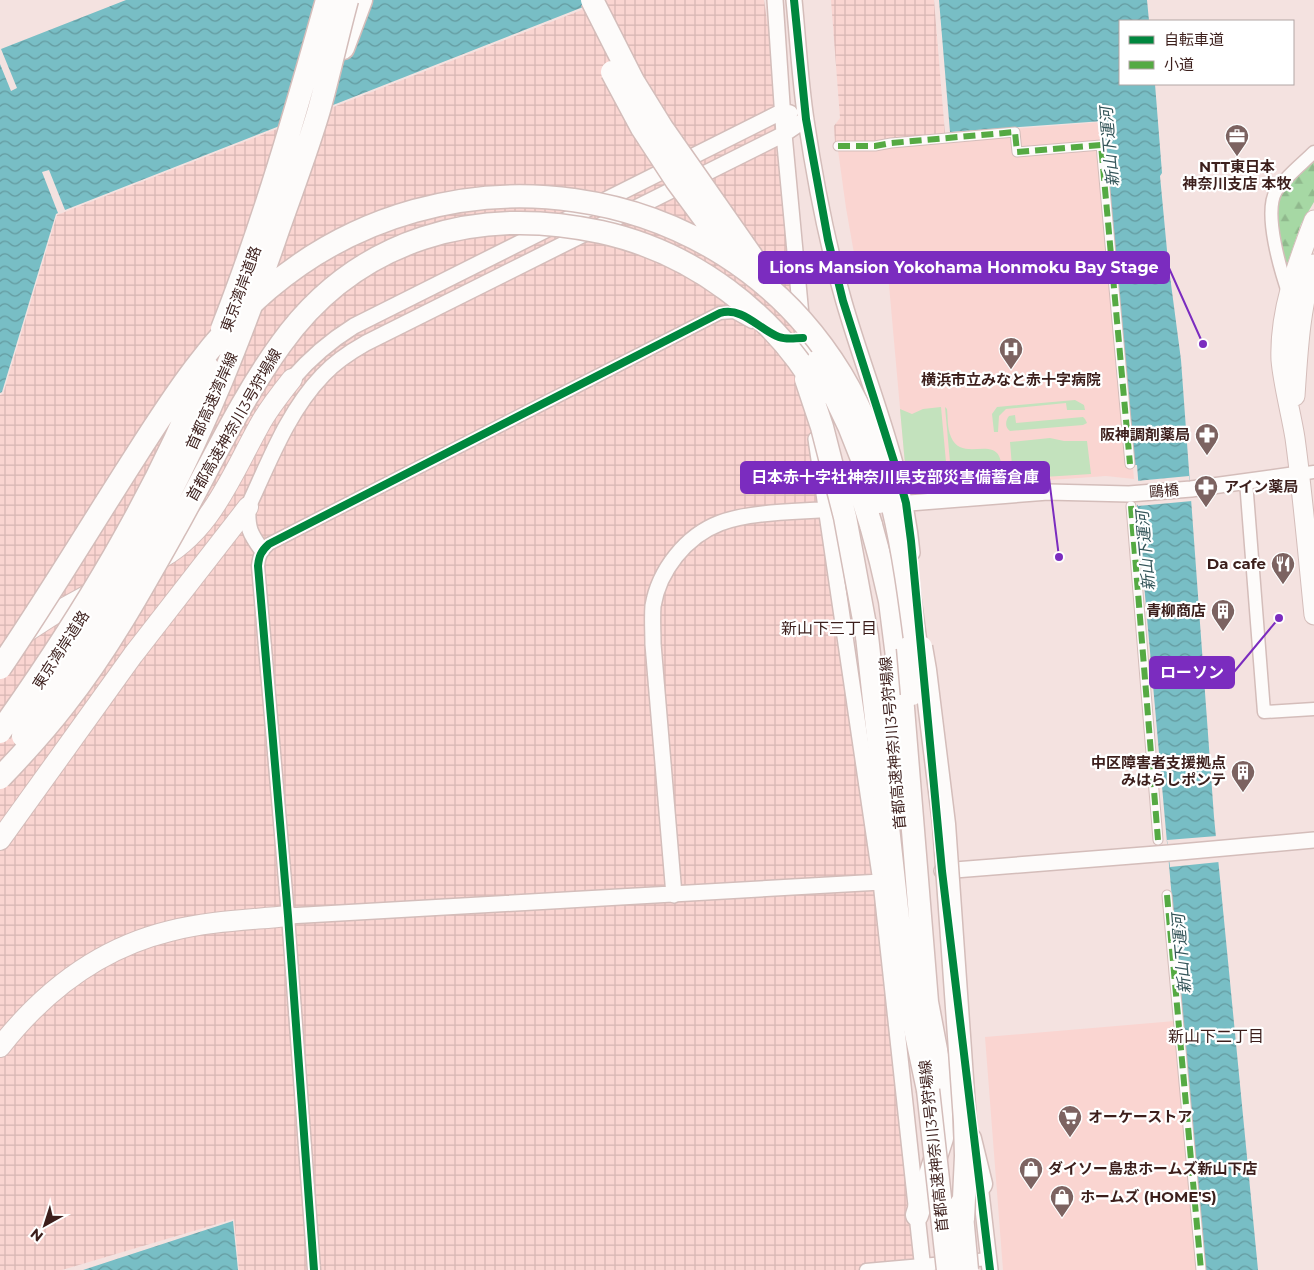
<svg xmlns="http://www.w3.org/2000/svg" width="1314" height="1270" font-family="Montserrat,'Noto Sans JP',sans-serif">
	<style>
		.built { fill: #fad5d1 }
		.industrial { fill: url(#industrial-grid) }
		.forest { fill: url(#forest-firs) }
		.garden { fill: #c3e2bd }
		.water { fill: url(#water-waves) }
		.pier { fill: #f4e2e0 }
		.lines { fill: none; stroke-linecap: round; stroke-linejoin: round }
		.pedestrian-casing { stroke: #d4bdba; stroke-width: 11 }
		.minor-casing { stroke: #d4bdba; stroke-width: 15 }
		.tertiary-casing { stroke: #d4bdba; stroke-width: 18 }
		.primary-casing { stroke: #d4bdba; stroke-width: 21 }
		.trunk-casing { stroke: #d4bdba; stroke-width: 22 }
		.motorway-casing { stroke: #d4bdba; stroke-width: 25 }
		.pedestrian { stroke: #fdfbfa; stroke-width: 9 }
		.minor { stroke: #fdfbfa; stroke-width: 12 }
		.tertiary { stroke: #fdfbfa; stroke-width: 15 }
		.primary { stroke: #fdfbfa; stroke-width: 19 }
		.trunk { stroke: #fdfbfa; stroke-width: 20 }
		.motorway { stroke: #fdfbfa; stroke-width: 22 }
		.motorway-bridge-casing { stroke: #d4bdba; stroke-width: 25; stroke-linecap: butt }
		.motorway-bridge { stroke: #fdfbfa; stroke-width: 22 }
		.quiet { stroke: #55aa43; stroke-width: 6; stroke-dasharray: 12 6; stroke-linecap: butt }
		.cycleway-casing { stroke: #fff; stroke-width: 11 }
		.cycleway { stroke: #00873e; stroke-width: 8 }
		.labels { text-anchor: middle; stroke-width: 4.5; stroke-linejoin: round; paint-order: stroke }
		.poi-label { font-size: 15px; font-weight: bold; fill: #3c1f1c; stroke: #fff; text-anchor: end }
		.street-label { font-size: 15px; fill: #3c1f1c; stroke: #fff }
		.water-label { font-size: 16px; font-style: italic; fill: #345559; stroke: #fff }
		.neighbourhood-label { font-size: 16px; fill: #3c1f1c; stroke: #fff }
		.leader { fill: none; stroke: #7b2cbf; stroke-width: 2 }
		.callout-dot { fill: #7b2cbf; stroke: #fff; stroke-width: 2 }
		.callout { fill: #7b2cbf; stroke: #7b2cbf; stroke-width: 2 }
		.callout-label { font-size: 16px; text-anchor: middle; font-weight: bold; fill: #fff }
	</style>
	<defs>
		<pattern id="industrial-grid" width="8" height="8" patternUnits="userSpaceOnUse" patternTransform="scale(1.25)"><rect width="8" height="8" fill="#fad5d1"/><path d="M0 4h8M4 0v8" fill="none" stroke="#d7b6b3"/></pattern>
		<pattern id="forest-firs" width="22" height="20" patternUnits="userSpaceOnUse" patternTransform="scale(1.25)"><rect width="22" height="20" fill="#a6d8a4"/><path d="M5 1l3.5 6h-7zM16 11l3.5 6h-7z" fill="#90b98d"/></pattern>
		<pattern id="water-waves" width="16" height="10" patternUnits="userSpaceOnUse" patternTransform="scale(1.25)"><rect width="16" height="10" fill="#78bec5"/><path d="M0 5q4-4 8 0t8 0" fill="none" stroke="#649a9f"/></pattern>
	</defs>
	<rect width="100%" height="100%" fill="#f4e2e0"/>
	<path class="built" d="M 1103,122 L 1134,479 L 1106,476 L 925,489 L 917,482 L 912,464 L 905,464 L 888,274 L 858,276 L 846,208 L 837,143 Z
		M 1175,1021 L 1197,1270 L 1003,1270 L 985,1037 Z"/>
	<path class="industrial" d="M 607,0 L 764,0 L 784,134 L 923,1270 L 239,1270 L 234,1219 L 62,1270 L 0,1270 L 0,395 L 3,394 L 57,215 Z
		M 831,0 L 934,0 L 945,134 L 874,143 L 835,143 L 834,126 L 840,118 Z"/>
	<path class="forest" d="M 1314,158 L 1314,202 L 1301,224 L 1283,276 L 1274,203 L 1283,187 Z"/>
	<path class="garden" d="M 1075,400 L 1084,405 L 1085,410 L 1067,410 L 1066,403 L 1006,409 L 999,416 L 998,432 L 994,432 L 992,414 L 997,407 Z
		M 941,407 L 948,484 L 922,486 L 917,482 L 913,463 L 905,464 L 900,409 L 912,414 L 923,409 Z
		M 945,407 L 947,409 C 948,417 947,428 951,437 C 961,461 990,439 999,456 C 1002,462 1002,473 1002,480 L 952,484 Z
		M 1015,415 L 1016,423 L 1083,417 L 1085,419 L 1087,423 L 1083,425 L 1010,431 C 1005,428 1005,421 1009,416 Z
		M 1050,438 L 1064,441 L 1087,441 L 1091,474 L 1013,479 L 1010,442 Z"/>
	<path class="water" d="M 126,0 L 601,0 L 65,210 L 49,170 L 42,172 L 58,213 L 56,214 L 2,392 L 0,393 L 0,64 L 11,91 L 17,88 L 1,49 Z
		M 939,0 L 1147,0 L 1149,21 L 1120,21 L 1120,84 L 1155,84 L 1162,173 L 1160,176 L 1168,261 L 1181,360 L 1214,817 L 1258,1270 L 1205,1270 L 1137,505 L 1140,504 L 1137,465 L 1134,465 L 1103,121 L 950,132 Z
		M 233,1221 L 238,1270 L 83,1270 Z"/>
	<path class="pier" d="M 1189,476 L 1192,501 L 1138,506 L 1136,481 Z
		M 1217,836 L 1219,862 L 1170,867 L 1167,840 Z"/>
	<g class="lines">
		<g class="pedestrian-casing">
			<path id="pedestrian" d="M 838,146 L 875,146 L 891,143 L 1015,132 L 1017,152 L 1101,145 L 1130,464
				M 1131,506 L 1158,840
				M 1167,895 L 1201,1270"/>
		</g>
		<g class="minor-casing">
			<path id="minor" d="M 1289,295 C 1281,272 1263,213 1276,191 C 1284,178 1303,163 1314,152
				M 1299,474 L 1314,472
				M 1246,481 L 1264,712 L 1314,709
				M 314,1270 L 288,916 L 258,566 C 259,556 261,551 269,544 L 720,313 L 734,312 L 752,322
				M 866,1270 L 989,1259"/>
		</g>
		<g class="tertiary-casing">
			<path id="tertiary" d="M 775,0 L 784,134 L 806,369
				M 794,0 C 798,40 800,81 806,120 C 815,181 827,243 844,302 C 868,385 904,466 912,553
				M 292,379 C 311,357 330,341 354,326 L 783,111 L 790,113
				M 816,439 L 881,882 L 923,1270
				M 897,504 L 1048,492 L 1129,494 L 1191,489 L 1299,474
				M 262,550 C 250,534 247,528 248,507 C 269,462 288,411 323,375 C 335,362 350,352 366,343 L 784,134 L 806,119
				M 942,871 L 1169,853 L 1314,840
				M 674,895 L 653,644 C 653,632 652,618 653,606 C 659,570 686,536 720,523 C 752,511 799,512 834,509
				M 288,916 L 881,882
				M 979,1175 L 990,1270"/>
		</g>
		<g class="primary-casing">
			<path id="primary" d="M 1314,220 C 1297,264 1279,312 1281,360 C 1283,384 1291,413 1295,438 C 1303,497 1308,556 1314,615
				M 1295,396 C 1298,352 1300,307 1314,264"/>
		</g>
		<g class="trunk-casing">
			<path id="trunk" d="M 154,562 C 210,535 231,476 259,426 C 268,409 280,394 292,379
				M 23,634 L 57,612 L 97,590
				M 0,840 L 133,655 L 248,507
				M 0,1047 C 44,991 100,948 170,931 C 209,921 249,920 288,916"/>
		</g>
		<g class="motorway-casing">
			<path id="motorway" d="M 343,48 L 361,0
				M 871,525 L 881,562 L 890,601 L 902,696 L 927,1002 L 940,1071 L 942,1138 L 917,1215
				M 867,636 L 905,982 L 928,1090
				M 970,1139 L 981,1184"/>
		</g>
		<use href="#pedestrian" class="pedestrian"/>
		<use href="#minor" class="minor"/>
		<use href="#tertiary" class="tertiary"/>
		<use href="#primary" class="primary"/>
		<use href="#trunk" class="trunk"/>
		<use href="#motorway" class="motorway"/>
		<g class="motorway-bridge-casing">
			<path id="motorway-bridge" d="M 592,0 L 633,81 L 662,128 L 769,281
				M 612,72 L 642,128 L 676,180 L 732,256
				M 222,329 C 264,222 296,111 327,0
				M 818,361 L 849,426 L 879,502
				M 806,379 L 822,427 L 845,517 L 867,636
				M 858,483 L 871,525
				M 921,647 L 925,670 L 944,824 L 965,1121 L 966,1156 L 963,1219
				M 908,648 L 912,694
				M 0,668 C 47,599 90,527 135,457 C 173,397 213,336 268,289 C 444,139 719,174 841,374 C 894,462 905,563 918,662
				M 0,732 C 81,618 155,497 207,366
				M 23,736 C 69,667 114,598 153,525 C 205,429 243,332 278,230 C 292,190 307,151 319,110 C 329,74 337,37 347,0
				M 0,778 C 23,754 45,730 65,704 C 107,651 141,590 174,531 C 209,469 239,402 281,344 C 357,238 477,205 601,232 C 692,252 774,313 820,394
				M 928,1090 L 948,1270
				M 961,1204 L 967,1270"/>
		</g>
		<use href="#motorway-bridge" class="motorway-bridge"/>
		<path class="quiet" d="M 838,146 L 875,146 L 891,143 L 1015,132 L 1017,152 L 1101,145 L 1130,464
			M 1131,506 L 1158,840
			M 1167,895 L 1201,1270"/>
		<g class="cycleway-casing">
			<path id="cycleway" d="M 794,0 L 806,119 L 828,240 L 843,301 L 897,471 L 906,503 L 911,541 L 942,871 L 990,1270
				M 314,1270 L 288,916 L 258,566 C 259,556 261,551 269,544 L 720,313 C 742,306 760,330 779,337 C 787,340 795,338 803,338"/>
		</g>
		<use href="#cycleway" class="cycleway"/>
	</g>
	<defs>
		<g id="office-pin" transform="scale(1.25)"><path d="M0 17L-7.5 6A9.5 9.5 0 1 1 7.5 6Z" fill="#7c6361" stroke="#fff"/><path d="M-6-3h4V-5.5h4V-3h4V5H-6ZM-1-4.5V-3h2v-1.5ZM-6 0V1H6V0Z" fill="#fff"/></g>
		<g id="hospital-pin" transform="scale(1.25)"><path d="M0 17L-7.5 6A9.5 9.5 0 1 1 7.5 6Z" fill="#7c6361" stroke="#fff"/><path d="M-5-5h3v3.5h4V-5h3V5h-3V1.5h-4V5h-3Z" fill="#fff"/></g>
		<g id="pharmacy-pin" transform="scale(1.25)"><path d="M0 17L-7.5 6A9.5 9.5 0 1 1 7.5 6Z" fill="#7c6361" stroke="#fff"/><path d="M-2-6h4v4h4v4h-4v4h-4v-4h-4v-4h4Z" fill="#fff"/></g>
		<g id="restaurant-pin" transform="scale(1.25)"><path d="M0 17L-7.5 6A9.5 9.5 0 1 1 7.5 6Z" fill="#7c6361" stroke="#fff"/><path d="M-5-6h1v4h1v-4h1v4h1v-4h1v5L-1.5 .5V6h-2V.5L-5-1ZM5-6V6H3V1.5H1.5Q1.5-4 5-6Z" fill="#fff"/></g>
		<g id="building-pin" transform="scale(1.25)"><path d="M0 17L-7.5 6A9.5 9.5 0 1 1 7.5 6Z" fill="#7c6361" stroke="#fff"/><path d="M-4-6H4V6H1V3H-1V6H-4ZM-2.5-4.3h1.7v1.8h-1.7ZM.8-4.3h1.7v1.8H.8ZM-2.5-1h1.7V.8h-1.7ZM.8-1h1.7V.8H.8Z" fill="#fff"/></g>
		<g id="supermarket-pin" transform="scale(1.25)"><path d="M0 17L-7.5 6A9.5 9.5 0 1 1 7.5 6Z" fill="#7c6361" stroke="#fff"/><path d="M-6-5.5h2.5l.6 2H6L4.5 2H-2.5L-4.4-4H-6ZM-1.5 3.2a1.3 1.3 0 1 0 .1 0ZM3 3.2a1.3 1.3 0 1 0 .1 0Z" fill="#fff"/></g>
		<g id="shop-pin" transform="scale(1.25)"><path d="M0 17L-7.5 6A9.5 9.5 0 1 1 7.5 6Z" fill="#7c6361" stroke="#fff"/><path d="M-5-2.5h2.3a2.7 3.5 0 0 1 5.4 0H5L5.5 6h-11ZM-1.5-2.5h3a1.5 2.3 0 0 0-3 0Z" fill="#fff"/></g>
	</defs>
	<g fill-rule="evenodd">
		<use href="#office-pin" x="1237" y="136"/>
		<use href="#hospital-pin" x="1011" y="349"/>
		<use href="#pharmacy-pin" x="1207" y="435"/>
		<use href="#pharmacy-pin" x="1206" y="487"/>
		<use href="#restaurant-pin" x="1283" y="564"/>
		<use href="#building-pin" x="1223" y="611"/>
		<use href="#building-pin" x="1243" y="772"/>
		<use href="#supermarket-pin" x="1070" y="1117"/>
		<use href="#shop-pin" x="1031" y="1169"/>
		<use href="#shop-pin" x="1062" y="1197"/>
	</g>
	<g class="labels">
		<g class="poi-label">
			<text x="1237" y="172" text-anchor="middle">NTT東日本<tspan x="1237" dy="17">神奈川支店 本牧</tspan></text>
			<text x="1011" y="385" text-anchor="middle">横浜市立みなと赤十字病院</text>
			<text x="1190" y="440">阪神調剤薬局</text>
			<text x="1224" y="492" text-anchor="start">アイン薬局</text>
			<text x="1266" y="569">Da cafe</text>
			<text x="1206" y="616">青柳商店</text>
			<text x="1226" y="768">中区障害者支援拠点<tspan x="1226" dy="17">みはらしポンテ</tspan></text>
			<text x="1088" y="1122" text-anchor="start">オーケーストア</text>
			<text x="1048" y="1174" text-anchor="start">ダイソー島忠ホームズ新山下店</text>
			<text x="1080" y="1202" text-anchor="start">ホームズ (HOME'S)</text>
		</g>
		<g class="street-label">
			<text transform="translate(241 289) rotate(-70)" y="5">東京湾岸道路</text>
			<text transform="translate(212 401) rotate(-66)" y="5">首都高速湾岸線</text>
			<text transform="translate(234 425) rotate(-60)" y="5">首都高速神奈川3号狩場線</text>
			<text transform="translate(1164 491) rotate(-5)" y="5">鷗橋</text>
			<text transform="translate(61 650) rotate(-57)" y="5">東京湾岸道路</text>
			<text transform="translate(893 743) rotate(-95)" y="5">首都高速神奈川3号狩場線</text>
			<text transform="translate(934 1146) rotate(-96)" y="5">首都高速神奈川3号狩場線</text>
		</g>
		<g class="water-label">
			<text transform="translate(1109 147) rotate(-95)" y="6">新山下運河</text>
			<text transform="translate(1145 551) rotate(-95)" y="6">新山下運河</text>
			<text transform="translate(1181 954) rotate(-95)" y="6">新山下運河</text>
		</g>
		<g class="neighbourhood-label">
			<text x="829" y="634">新山下三丁目</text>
			<text x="1216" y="1042">新山下二丁目</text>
		</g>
	</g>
	<path class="leader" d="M1203 344L1169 268M1059 557L1049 478M1279 618L1234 672"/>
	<g class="callout-dot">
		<circle cx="1203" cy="344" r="5"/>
		<circle cx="1059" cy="557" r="5"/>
		<circle cx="1279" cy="618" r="5"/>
	</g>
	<g class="callout">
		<rect x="759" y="252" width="410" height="31" rx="5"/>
		<rect x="741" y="462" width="308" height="31" rx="5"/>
		<rect x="1150" y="657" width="84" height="31" rx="5"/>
	</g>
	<g class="callout-label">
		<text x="964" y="273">Lions Mansion Yokohama Honmoku Bay Stage</text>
		<text x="895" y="483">日本赤十字社神奈川県支部災害備蓄倉庫</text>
		<text x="1192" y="678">ローソン</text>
	</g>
	<rect x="1119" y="20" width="175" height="65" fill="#ffffff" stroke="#b1a5a4"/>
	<rect x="1129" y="36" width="25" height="8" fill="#00873e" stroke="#b1a5a4"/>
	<text x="1164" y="45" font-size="15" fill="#3c1f1c">自転車道</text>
	<rect x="1129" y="61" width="25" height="8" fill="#55aa43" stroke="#b1a5a4"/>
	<text x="1164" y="70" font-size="15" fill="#3c1f1c">小道</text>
	<g transform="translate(45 1225) rotate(219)" stroke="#ffffff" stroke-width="4" paint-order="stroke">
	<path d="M0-4L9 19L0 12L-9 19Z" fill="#3c1f1c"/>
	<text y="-8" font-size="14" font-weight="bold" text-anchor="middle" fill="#3c1f1c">N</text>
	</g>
</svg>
